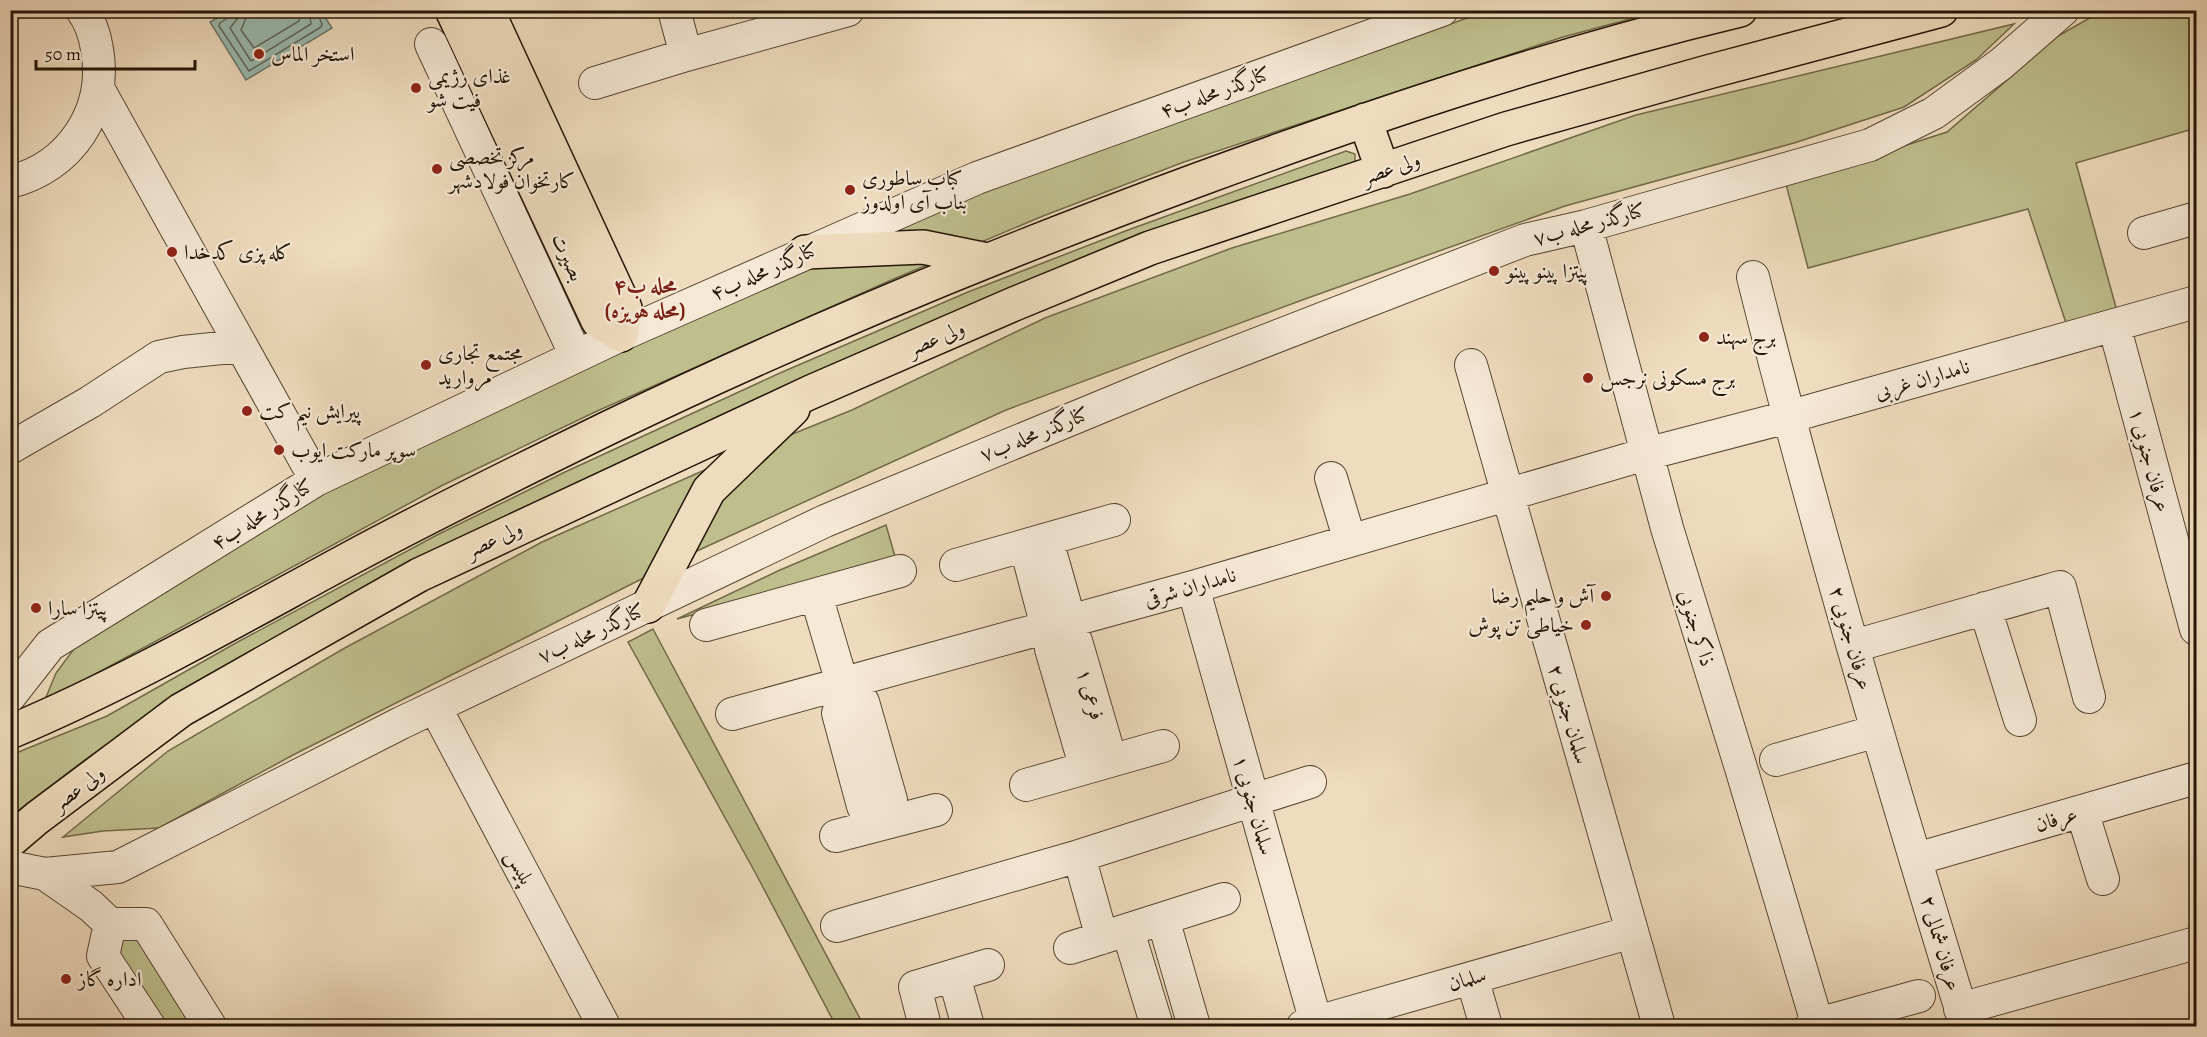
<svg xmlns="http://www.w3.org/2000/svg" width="2207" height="1037" font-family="Alegreya,Amiri,serif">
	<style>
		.green { fill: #bfbf8e; stroke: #726a4a; stroke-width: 1.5 }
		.water { fill: #9abcb2; stroke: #6b796d; stroke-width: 1.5 }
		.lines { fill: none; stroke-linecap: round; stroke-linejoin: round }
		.shore { stroke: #5f685c; stroke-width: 1.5 }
		.minor-casing { stroke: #574733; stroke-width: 34 }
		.major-casing { stroke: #241505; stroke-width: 36 }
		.minor { stroke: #f5e8d5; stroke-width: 32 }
		.major { stroke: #efdcbe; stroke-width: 33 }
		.poi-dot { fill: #8f2418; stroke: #f5e8d5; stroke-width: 2 }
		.labels { text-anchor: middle; stroke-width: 4.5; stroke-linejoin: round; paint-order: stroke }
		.poi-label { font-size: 21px; fill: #241505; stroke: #f5e8d5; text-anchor: start }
		.street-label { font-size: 21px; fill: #241505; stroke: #f5e8d5 }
		.neighbourhood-label { font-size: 22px; font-weight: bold; fill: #7a1f14; stroke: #f5e8d5 }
	</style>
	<rect width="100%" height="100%" fill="#efdcbe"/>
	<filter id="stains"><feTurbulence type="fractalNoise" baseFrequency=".00333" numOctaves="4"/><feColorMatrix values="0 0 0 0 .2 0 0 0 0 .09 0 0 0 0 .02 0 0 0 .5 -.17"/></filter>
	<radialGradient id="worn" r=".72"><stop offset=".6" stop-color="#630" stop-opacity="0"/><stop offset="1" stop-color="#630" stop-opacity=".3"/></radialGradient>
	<path class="green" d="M 1486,11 L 1660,11 L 1563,37 L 1184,162 L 1043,216 L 896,278 L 595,412 L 443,485 L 44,702 L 56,673 L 85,634 L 267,522 L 481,413 L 940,204 L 1242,93 L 1379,50 Z
		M 2114,11 L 2196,11 L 2196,128 L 2076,163 L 2117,311 L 2066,323 L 2028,209 L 1808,268 L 1786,184 L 1947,132 L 2058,36 L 2093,16 Z
		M 2014,24 L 1976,60 L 1904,107 L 1794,143 L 1565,206 L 1305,299 L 1006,410 L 699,550 L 293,755 L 159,828 L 103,831 L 63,837 L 168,751 L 343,649 L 542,542 L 716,465 L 852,410 L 1045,318 L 1232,248 L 1410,194 L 1636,115 Z
		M 1346,151 L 1355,154 L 1355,166 L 1213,215 L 154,711 L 86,759 L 11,816 L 11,755 L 107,716 L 234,644 L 437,535 L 565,472 L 780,373 L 968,292 L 1128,230 Z
		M 886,525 L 896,560 L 677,619 L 780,570 Z
		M 653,629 L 864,1026 L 836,1026 L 756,874 L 628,642 Z
		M 142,929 L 204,1026 L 157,1026 L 116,964 L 118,931 Z"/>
	<path class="water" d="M 321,11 L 332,28 L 246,80 L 210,22 L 229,11 Z"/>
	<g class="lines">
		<path class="shore" d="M 231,10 L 229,17 L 220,23 L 219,26 L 249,71 L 321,27 L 322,24 L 316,10
			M 238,10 L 237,19 L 230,28 L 251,61 L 311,24 L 309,10
			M 247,10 L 246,18 L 241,30 L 254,48 L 299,21 L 300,10"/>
		<g class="minor-casing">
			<path id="minor" d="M 674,10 L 686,55
				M 431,44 L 576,356
				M 595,83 L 686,55 L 848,10
				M 99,90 L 316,480
				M 10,182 C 71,167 108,110 97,49 C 95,36 90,21 82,10
				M 1586,226 L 1667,528 L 1741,768 L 1818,1026
				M 2144,233 L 2196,218
				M 1753,277 C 1816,529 1890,778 1966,1026
				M 2114,325 L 2196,629
				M 1471,365 L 1659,1026
				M 10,448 L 90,402 L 159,357 L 183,352 L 241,346
				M 1331,478 L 1350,541
				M 1037,549 L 1050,551 L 1065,604 L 1053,612 L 1043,612 L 1028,555 Z
				M 956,565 L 1114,520
				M 1193,587 L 1317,1026
				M 816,595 L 847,700
				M 1985,608 L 2020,720
				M 706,625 L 900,571
				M 1061,639 L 1076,641 L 1107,747 L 1095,756 L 1082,755 L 1051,649 Z
				M 1854,646 L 2060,587 L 2089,697
				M 10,696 L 50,645 L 316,480 L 621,335 L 977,178 L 1442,10
				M 847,700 L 863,702 L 891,800 L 880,809
				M 847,700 L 838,713 L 863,806 L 880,809
				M 435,707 L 604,1026
				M 732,714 L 1193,587 L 1646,454 L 1788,417 L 2196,302
				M 1776,760 L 1877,731
				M 1026,785 L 1163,746
				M 2082,811 L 2103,879
				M 836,836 L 936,810
				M 1079,856 L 1102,938
				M 1916,859 L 2196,778
				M 10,867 L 45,874 L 118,867 L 401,723 L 825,521 L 1190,370 L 1525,240 L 1586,226 L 1870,145 L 1934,113 L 2001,64 L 2063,10
				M 45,874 L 91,906 L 110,924 L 146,924 L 210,1026
				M 1163,919 L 1194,1026
				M 110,924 L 103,956 L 149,1026
				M 837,926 L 1079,856 L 1310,782
				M 1128,931 L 1157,1026
				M 1070,948 L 1224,899
				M 954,976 L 968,1026
				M 1472,978 L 1486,1026
				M 1960,1009 L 2196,943
				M 925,1026 L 915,987 L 988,965
				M 1303,1026 L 1632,932
				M 1811,1026 L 1919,996"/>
		</g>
		<g class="major-casing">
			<path id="major" d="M 452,10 L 598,321 L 621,335 L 625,308 L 487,10
				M 1365,120 L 1383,171
				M 805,252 L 923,247 L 987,260
				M 648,606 L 709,490 L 793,409
				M 10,732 C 126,683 236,620 347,560 C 432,514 520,471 608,428 C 800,335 999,253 1200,179 C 1377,114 1556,54 1740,10
				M 10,841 L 37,818 L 181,710 L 419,575 L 811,392 L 1014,304 L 1150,248 L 1506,129 L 1708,72 L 1941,10"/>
		</g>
		<use href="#minor" class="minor"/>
		<use href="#major" class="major"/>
	</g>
	<g class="poi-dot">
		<circle cx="259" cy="54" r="6"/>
		<circle cx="416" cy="88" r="6"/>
		<circle cx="437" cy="169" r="6"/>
		<circle cx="850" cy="190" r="6"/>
		<circle cx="172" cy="252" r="6"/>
		<circle cx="1494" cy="271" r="6"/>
		<circle cx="1704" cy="337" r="6"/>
		<circle cx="426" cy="365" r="6"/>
		<circle cx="1588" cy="378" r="6"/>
		<circle cx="247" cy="411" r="6"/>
		<circle cx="279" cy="450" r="6"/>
		<circle cx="1606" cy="596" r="6"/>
		<circle cx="36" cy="608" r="6"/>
		<circle cx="1586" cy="625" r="6"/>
		<circle cx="66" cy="979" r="6"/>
	</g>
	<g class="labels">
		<g class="poi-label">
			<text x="271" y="61">استخر الماس</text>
			<text x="428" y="83">غذای رژیمی<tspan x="428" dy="24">فیت شو</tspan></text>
			<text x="449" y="164">مرکز تخصصی<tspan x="449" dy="24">کارتخوان فولادشهر</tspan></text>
			<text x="862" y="185">کباب ساطوری<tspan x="862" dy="24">بناب آی اولدوز</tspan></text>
			<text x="184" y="259">کله پزی کدخدا</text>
			<text x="1506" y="278">پیتزا پینو پینو</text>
			<text x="1716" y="344">برج سهند</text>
			<text x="438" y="360">مجتمع تجاری<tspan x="438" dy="24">مروارید</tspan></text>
			<text x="1600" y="385">برج مسکونی نرجس</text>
			<text x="259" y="418">پیرایش نیم کت</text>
			<text x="291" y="457">سوپر مارکت ایوب</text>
			<text x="1594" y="603" text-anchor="end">آش و حلیم رضا</text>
			<text x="48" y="615">پیتزا سارا</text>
			<text x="1574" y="632" text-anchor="end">خیاطی تن پوش</text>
			<text x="78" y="986">اداره گاز</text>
		</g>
		<g class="street-label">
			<text transform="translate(1215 92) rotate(-20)" y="7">کنارگذر محله ب۴</text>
			<text transform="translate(1391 168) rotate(-19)" y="7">ولی عصر</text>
			<text transform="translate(1589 224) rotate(-15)" y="7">کنارگذر محله ب۷</text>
			<text transform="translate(568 257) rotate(65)" y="7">بصیرت</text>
			<text transform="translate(764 271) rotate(-24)" y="7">کنارگذر محله ب۴</text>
			<text transform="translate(936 338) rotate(-23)" y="7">ولی عصر</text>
			<text transform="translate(1922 379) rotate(-16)" y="7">نامداران غربی</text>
			<text transform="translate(1034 434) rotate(-22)" y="7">کنارگذر محله ب۷</text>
			<text transform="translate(2150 460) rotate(75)" y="7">عرفان جنوبی ۱</text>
			<text transform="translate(262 514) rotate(-32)" y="7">کنارگذر محله ب۴</text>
			<text transform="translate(494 539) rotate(-25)" y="7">ولی عصر</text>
			<text transform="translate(1190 587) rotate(-16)" y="7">نامداران شرقی</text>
			<text transform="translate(1697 628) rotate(73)" y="7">ذاکر جنوبی</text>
			<text transform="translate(591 633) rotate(-25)" y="7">کنارگذر محله ب۷</text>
			<text transform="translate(1851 638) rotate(74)" y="7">عرفان جنوبی ۲</text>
			<text transform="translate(1091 694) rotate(74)" y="7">فرعی ۱</text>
			<text transform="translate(1569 714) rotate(74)" y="7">سلمان جنوبی ۲</text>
			<text transform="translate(78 788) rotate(-37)" y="7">ولی عصر</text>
			<text transform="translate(1254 805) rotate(74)" y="7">سلمان جنوبی ۱</text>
			<text transform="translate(2056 819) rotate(-16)" y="7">عرفان</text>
			<text transform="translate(520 867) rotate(62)" y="7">پلیس</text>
			<text transform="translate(1941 943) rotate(74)" y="7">عرفان شمالی ۲</text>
			<text transform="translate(1467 979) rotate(-16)" y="7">سلمان</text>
		</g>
		<g class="neighbourhood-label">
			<text x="645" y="293">محله ب۴<tspan x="645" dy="25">(محله هویزه)</tspan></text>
		</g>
	</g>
	<rect width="2207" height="1037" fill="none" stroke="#efdcbe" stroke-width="36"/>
	<rect x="12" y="12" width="2183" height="1013" fill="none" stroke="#241505" stroke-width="3"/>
	<rect x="18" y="18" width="2171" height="1001" fill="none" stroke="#241505" stroke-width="1.5"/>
	<path d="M36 60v9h159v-9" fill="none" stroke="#241505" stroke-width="3"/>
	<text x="45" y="60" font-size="18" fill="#241505" stroke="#f5e8d5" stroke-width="4.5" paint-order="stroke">50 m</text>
	<rect width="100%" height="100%" filter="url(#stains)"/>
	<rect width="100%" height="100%" fill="url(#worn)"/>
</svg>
